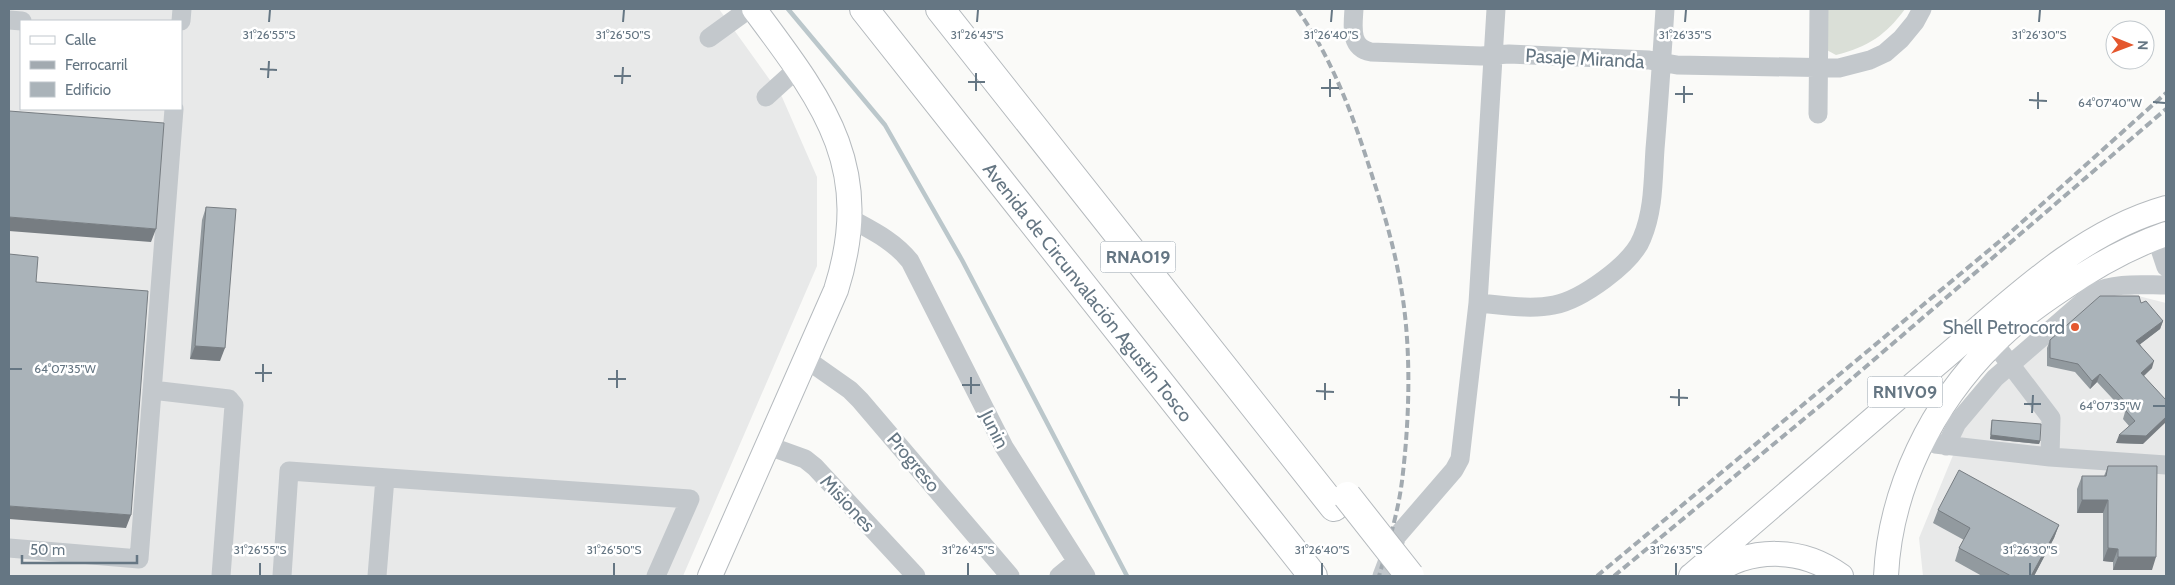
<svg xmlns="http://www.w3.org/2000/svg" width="2175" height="585" font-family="Cabin,sans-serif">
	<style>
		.built { fill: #e8e9e9; fill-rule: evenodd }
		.green { fill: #dadfd7 }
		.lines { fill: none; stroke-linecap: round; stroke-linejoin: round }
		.stream { stroke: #bbc7cb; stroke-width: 4.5 }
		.major-casing { stroke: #b5babe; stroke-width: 26 }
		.highway-casing { stroke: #b4b9bd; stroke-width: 30 }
		.minor { stroke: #c3c8cc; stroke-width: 19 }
		.major { stroke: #fff; stroke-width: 24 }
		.highway { stroke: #fff; stroke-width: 28 }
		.rail { stroke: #a2aab0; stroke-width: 4; stroke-dasharray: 8 4; stroke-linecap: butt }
		.highway-bridge-casing { stroke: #b4b9bd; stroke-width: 30; stroke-linecap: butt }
		.highway-bridge { stroke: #fff; stroke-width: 28 }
		.wall { fill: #929a9f }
		.shaded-wall { fill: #777d82 }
		.building { fill: #aab3b9; stroke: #777d82 }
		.ticks { fill: none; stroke: #657683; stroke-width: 2 }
		.poi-dot { fill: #e4572e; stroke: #fff; stroke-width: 2 }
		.labels { text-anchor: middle; stroke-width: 5; stroke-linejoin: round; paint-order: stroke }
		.shield { fill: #fff; stroke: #939fa8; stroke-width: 1 }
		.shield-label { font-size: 18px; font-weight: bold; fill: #657683 }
		.street-label { font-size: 19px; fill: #657683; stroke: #fff }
		.poi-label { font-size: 19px; fill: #657683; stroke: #fff; text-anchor: end }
		.ticks-label { font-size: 12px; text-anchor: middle; fill: #657683; stroke: #fff; stroke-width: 5; stroke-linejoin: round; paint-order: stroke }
	</style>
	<rect width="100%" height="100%" fill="#fafaf8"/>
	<path class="built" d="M 9,9 L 719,9 L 782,97 L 817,177 L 817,266 L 683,576 L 9,576 ZM 21,21 L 181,21 L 181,109 L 21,109 Z
		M 2095,285 L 2166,303 L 2166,576 L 1923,576 L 1919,538 L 1986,375 Z"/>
	<path class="green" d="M 1824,9 L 1905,9 C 1886,35 1868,47 1836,55 L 1823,48 Z"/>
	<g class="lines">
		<path class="stream" d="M 788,9 L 885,125 L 962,260 L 1127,576"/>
		<g class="major-casing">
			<path id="major" d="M 710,576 L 836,290 C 875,167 824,103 754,9
				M 1691,576 C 1773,505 1855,434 1937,364 C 2006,306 2077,233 2166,208
				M 1710,576 C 1749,546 1802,547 1841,576
				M 1886,576 C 1890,489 1932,404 1994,343 C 2014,322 2038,305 2062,289 C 2095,266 2129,247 2166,234"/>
		</g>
		<g class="highway-casing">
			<g id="highway">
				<path id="s1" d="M 864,9 L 1313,576"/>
				<path d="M 940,9 L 1334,507"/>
			</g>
		</g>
		<path class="minor" d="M 1354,9 C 1353,26 1349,48 1371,52 L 1481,56 L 1509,54 L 1649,60 L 1677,65 L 1839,68 L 1870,60 L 1885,53 L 1901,39 L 1915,22 L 1922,9
			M 9,20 L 22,21
			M 181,21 L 182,9
			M 709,38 L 749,9
			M 766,97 L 798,68
			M 1818,114 L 1819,9
			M 851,219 C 873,231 894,241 910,261 L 1004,447 L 1086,576
			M 2156,237 L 2166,267
			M 1478,303 C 1502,305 1530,310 1554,305 C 1581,300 1632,264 1642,238 C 1654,210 1653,178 1655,149 C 1659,102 1662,55 1665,9
			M 1994,343 L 2051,418 L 2050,457
			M 806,359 L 850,390 L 860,400 L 1010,576
			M 152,390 L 229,399 L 234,405 L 221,576
			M 1935,444 L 2050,457 L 2166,465
			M 769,446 L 805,459 L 815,467 L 916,576
			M 1946,446 L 1957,423 L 1995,378 L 2093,293 C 2115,282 2142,285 2166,285
			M 9,548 L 139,559 L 174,109
			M 282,576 L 289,471 L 690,499 L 656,576
			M 377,576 L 385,478
			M 1059,576 L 1076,562
			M 1382,576 L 1397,536 L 1454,470 L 1460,459 L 1478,303 L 1496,9"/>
		<use href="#major" class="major"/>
		<use href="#highway" class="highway"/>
		<path class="rail" d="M 1297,9 C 1330,55 1351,110 1368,163 C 1380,200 1392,238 1399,276 C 1412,341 1410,416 1402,481 C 1398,513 1388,545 1379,576
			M 1597,576 L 2012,231 L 2166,93
			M 1614,576 L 1827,400 L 2166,109"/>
		<g class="highway-bridge-casing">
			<path id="highway-bridge" d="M 1347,496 L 1410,576"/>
		</g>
		<use href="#highway-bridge" class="highway-bridge"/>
	</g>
	<path class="wall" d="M 206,207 L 220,361 L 190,359 L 202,220 Z
		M 2141,303 L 2163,321 L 2160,329 L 2140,344 L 2152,368 L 2144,376 L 2143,444 L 2116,443 L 2129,426 L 2123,419 L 2125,412 L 2097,382 L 2090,389 L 2075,372 L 2047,366 L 2047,348 L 2050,340 Z
		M 1992,420 L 2040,441 L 2039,444 L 1990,439 L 1991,424 Z
		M 2108,466 L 2152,570 L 2113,570 L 2113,562 L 2103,561 L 2103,513 L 2077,513 L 2077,489 L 2082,476 L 2104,476 Z
		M 1938,510 L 2059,525 L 2054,538 L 2034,576 L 1982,576 L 1955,561 L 1959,548 L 1964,540 L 1933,523 Z"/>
	<path class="shaded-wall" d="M 9,217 L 156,229 L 151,242 L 9,231 Z
		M 2163,321 L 2160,329 L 2134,349 L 2136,341 Z
		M 195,346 L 225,348 L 220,361 L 190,359 Z
		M 2154,361 L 2152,368 L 2138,381 L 2141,373 Z
		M 2100,374 L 2097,382 L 2090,389 L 2092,381 Z
		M 2166,417 L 2166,422 L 2143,444 L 2116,443 L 2119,435 Z
		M 1991,435 L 2040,441 L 2039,444 L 1990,439 Z
		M 2082,500 L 2108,500 L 2103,513 L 2077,513 Z
		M 9,506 L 131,515 L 126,528 L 9,519 Z
		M 2059,525 L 2054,538 L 2034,576 L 2031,576 Z
		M 2108,548 L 2118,549 L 2113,562 L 2103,561 Z
		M 2118,557 L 2156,557 L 2152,570 L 2113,570 Z"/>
	<path class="building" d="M 9,111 L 164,123 L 156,229 L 9,217 Z
		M 206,207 L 236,209 L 225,348 L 195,346 Z
		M 9,254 L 38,257 L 36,282 L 148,291 L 131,515 L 9,506 Z
		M 2100,296 L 2139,296 L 2141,303 L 2146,301 L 2163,321 L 2136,341 L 2154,361 L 2141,373 L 2166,400 L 2166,417 L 2146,436 L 2119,435 L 2135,421 L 2126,411 L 2129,406 L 2100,374 L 2092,381 L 2078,364 L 2050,358 L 2050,340 Z
		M 1992,420 L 2041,424 L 2040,441 L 1991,435 Z
		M 2108,466 L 2157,466 L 2156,557 L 2118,557 L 2118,549 L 2108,548 L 2108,500 L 2082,500 L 2082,476 L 2106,476 Z
		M 1959,470 L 2059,525 L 2031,576 L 2011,576 L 1959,548 L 1970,528 L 1938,510 Z"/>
	<path class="ticks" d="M 269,22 L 270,10M 623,22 L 624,10M 977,22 L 978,10M 1331,22 L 1332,10M 1685,22 L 1686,10M 2039,22 L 2040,10M 260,69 L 277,70M 614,76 L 631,76M 268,78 L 269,61M 968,82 L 985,82M 622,84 L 623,67M 1321,88 L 1339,88M 976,91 L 976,73M 1675,94 L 1693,94M 1330,97 L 1330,79M 2029,100 L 2047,101M 2153,102 L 2165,103M 1684,103 L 1684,86M 2038,109 L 2038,92M 10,369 L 22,369M 255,373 L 272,373M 608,379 L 626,379M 263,382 L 263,364M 962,385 L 980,385M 617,388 L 617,370M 1316,391 L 1334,392M 971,394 L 971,377M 1670,397 L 1688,398M 1325,400 L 1325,383M 2024,404 L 2041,404M 1679,406 L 1679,389M 2153,406 L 2165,406M 2032,413 L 2033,395M 260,575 L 260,563M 614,575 L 614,563M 968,575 L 968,563M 1322,575 L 1322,563M 1676,575 L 1676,563M 2030,575 L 2030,563"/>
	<circle class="poi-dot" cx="2075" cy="327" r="5"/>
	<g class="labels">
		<g class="shield">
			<rect x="1100.5" y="241.5" width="75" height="31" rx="4"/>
			<rect x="1867.5" y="376.5" width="75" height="31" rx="4"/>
		</g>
		<g class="shield-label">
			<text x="1138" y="263">RNA019</text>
			<text x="1905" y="398">RN1V09</text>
		</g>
		<g class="street-label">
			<text transform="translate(1585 58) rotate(3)" y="7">Pasaje Miranda</text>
			<text dy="7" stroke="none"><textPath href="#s1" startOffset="361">Avenida de Circunvalación Agustín Tosco</textPath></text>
			<text transform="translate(995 429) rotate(63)" y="7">Junin</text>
			<text transform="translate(914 462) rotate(50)" y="7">Progreso</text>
			<text transform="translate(848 503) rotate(47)" y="7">Misiones</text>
		</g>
		<g class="poi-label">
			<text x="2065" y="334">Shell Petrocord</text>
		</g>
	</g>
	<g class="ticks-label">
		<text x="269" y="39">31°26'55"S</text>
		<text x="623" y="39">31°26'50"S</text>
		<text x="977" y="39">31°26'45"S</text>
		<text x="1331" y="39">31°26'40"S</text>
		<text x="1685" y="39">31°26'35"S</text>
		<text x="2039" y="39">31°26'30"S</text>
		<text x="2110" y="107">64°07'40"W</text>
		<text x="65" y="373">64°07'35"W</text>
		<text x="2110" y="410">64°07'35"W</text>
		<text x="260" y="554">31°26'55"S</text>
		<text x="614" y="554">31°26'50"S</text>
		<text x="968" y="554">31°26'45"S</text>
		<text x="1322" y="554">31°26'40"S</text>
		<text x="1676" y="554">31°26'35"S</text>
		<text x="2030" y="554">31°26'30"S</text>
	</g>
	<rect width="2175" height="585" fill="none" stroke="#657683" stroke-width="20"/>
	<rect x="20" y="20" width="162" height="90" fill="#ffffff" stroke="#c1c8cd"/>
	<rect x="30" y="36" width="25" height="8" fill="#ffffff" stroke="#c1c8cd"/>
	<text x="65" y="45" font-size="15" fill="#657683">Calle</text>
	<rect x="30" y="61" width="25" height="8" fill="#a2aab0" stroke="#c1c8cd"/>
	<text x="65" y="70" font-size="15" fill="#657683">Ferrocarril</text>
	<rect x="30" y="82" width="25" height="15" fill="#aab3b9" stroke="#c1c8cd"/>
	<text x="65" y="95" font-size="15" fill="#657683">Edificio</text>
	<g transform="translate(2130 45) rotate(91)"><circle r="24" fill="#ffffff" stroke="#c1c8cd"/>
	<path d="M0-4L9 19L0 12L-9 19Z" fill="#e4572e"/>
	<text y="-8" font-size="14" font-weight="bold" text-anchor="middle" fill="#657683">N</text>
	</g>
	<path d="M22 555v8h115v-8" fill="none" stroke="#657683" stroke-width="2.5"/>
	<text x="30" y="555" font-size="15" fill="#657683" stroke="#ffffff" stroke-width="4" paint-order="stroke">50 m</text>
</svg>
